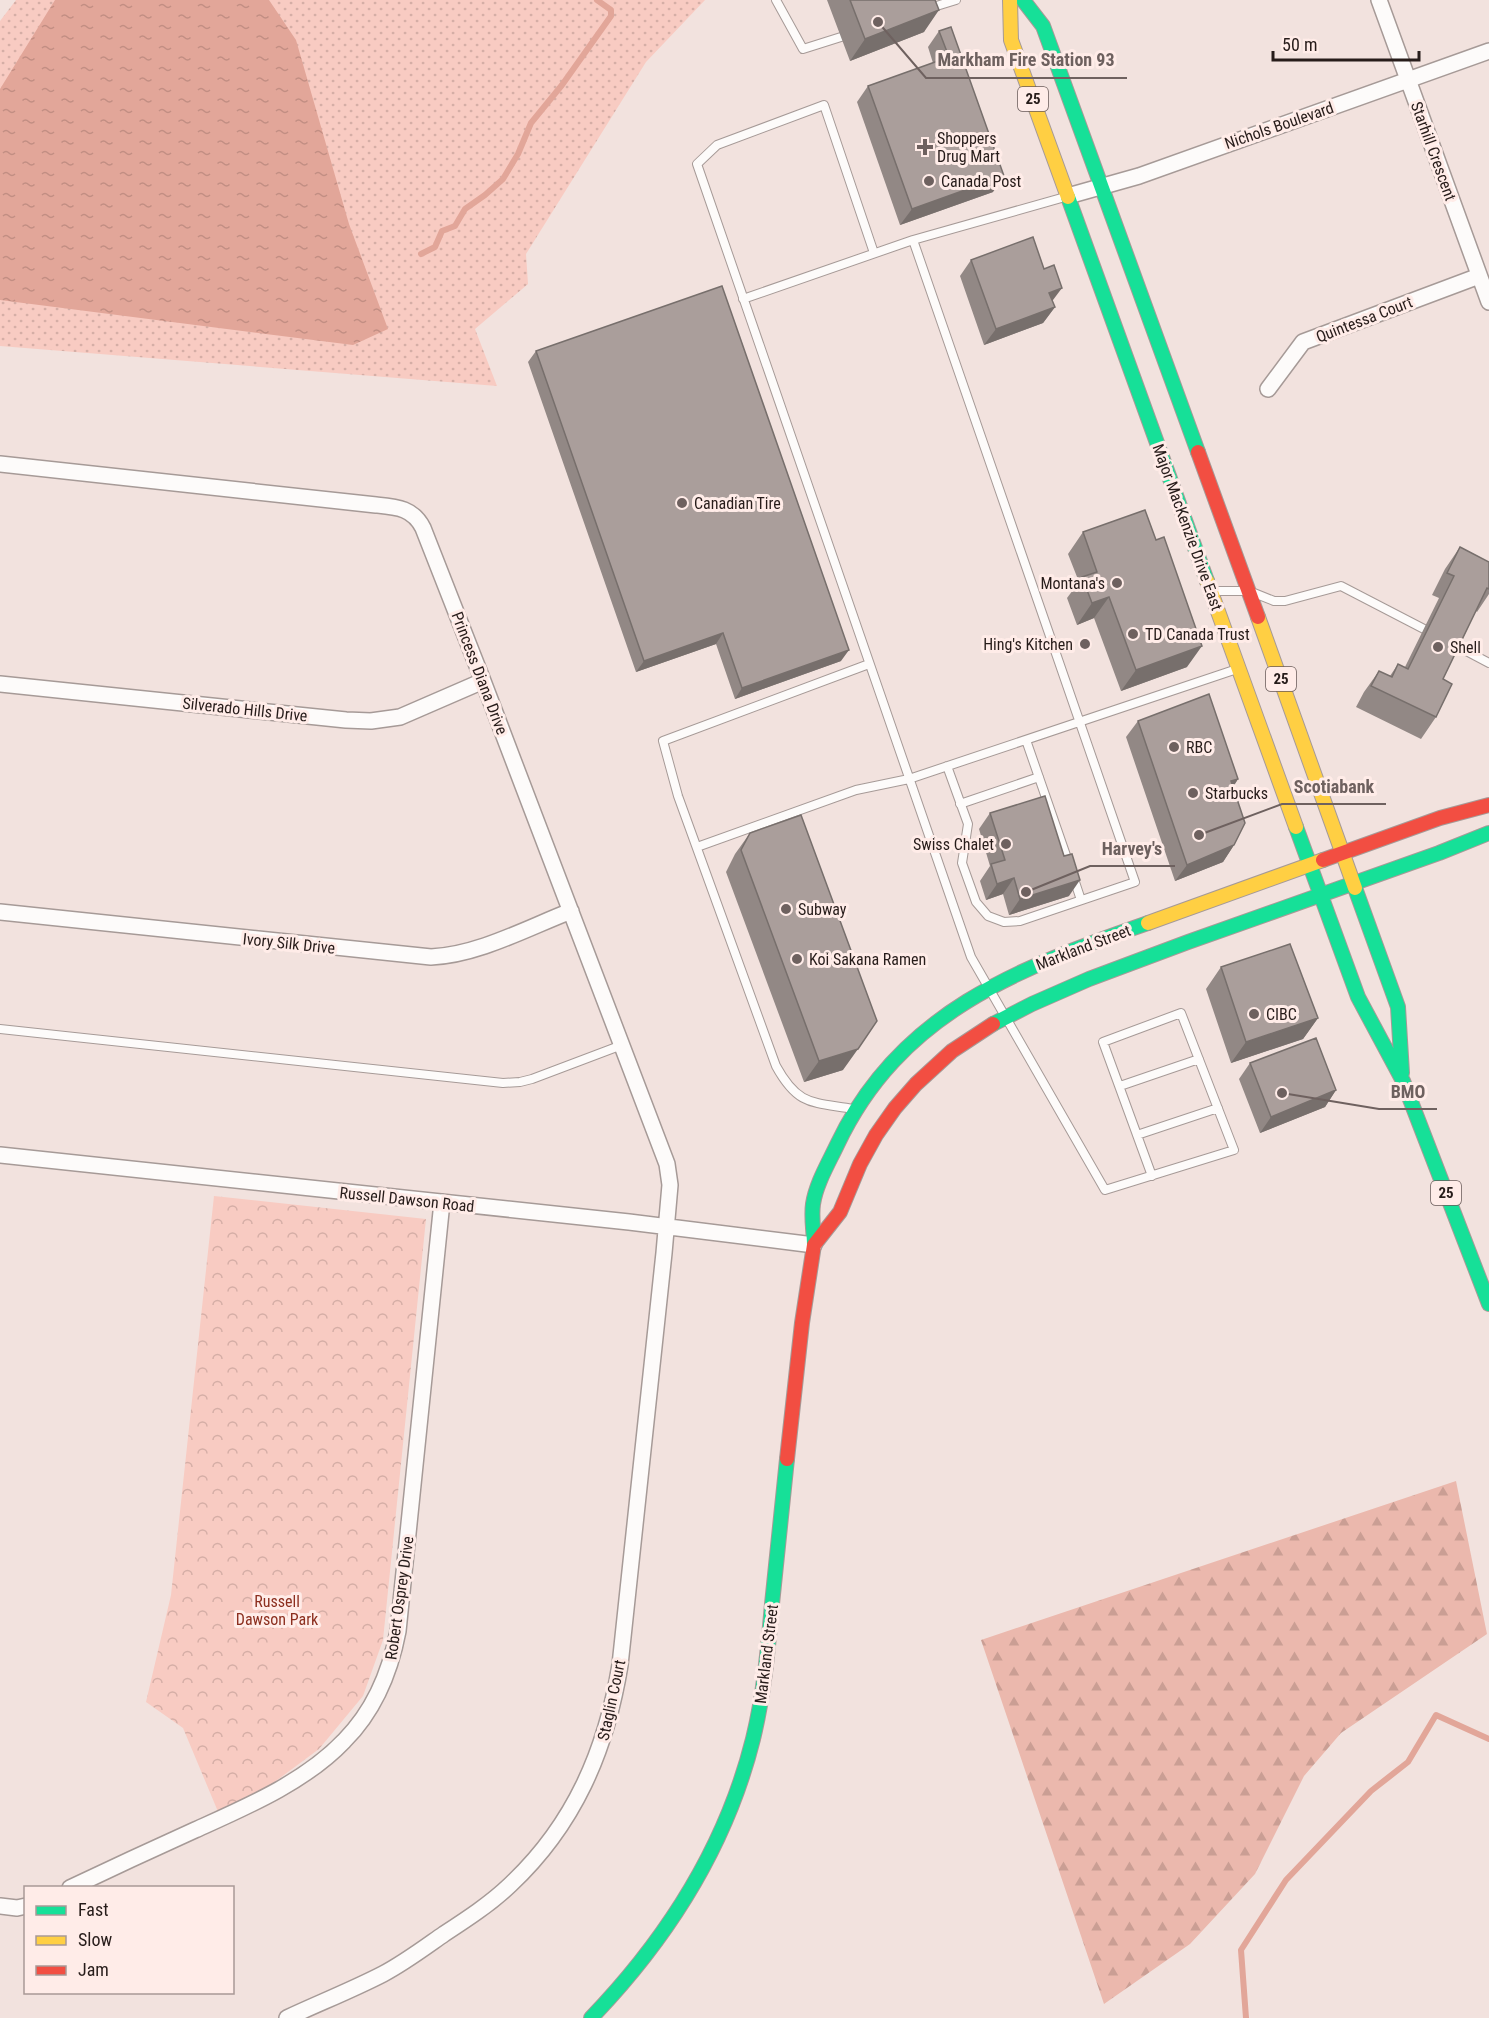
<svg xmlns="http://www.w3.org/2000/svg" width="1489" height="2018" font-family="'Roboto Condensed',sans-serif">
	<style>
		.grass { fill: url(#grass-dots) }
		.forest { fill: url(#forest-firs) }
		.park { fill: url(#park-crowns) }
		.water { fill: url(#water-ripples) }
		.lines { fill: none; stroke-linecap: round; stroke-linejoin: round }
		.stream { stroke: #e2a699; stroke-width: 6 }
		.lane-casing { stroke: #a69a97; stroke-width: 10 }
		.street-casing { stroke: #a69a97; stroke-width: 18 }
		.fast-casing { stroke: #a69a97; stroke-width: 16 }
		.slow-casing { stroke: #a69a97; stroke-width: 16 }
		.jam-casing { stroke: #a69a97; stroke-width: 16 }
		.lane { stroke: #fdfbfa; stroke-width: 8 }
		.street { stroke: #fdfbfa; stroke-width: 15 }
		.fast { stroke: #16e098; stroke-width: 14 }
		.slow { stroke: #ffcf43; stroke-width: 14 }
		.jam { stroke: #f24e42; stroke-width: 14 }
		.wall { fill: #928885 }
		.shaded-wall { fill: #776f6c }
		.building { fill: #aa9e9b; stroke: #776f6c; stroke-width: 1.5 }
		.poi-dot { fill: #6e615f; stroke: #ffece8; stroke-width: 2 }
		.labels { text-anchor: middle; stroke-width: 6; stroke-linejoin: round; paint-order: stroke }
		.shield { fill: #ffece8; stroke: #685a58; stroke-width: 1.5 }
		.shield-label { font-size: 15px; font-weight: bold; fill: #271c1a }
		.street-label { font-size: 16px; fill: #271c1a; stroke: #ffece8 }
		.poi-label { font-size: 16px; fill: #271c1a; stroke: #ffece8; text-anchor: start }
		.park-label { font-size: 16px; fill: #8c2f1f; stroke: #ffece8 }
		.leader { fill: none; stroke: #6e615f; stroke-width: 2 }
		.callout-dot { fill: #6e615f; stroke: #ffece8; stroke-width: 2 }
		.callout-label { font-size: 18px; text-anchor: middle; font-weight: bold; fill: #6e615f; stroke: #ffece8; stroke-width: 6; stroke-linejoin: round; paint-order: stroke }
	</style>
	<defs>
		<pattern id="grass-dots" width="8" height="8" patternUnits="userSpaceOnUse" patternTransform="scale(1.5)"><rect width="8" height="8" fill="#f8cbc2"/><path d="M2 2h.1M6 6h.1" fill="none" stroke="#d5aea6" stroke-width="1.8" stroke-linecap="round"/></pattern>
		<pattern id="forest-firs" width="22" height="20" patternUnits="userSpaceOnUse" patternTransform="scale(1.5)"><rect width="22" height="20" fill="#ebb8ad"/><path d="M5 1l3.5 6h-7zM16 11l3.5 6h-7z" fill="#ca9e94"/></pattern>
		<pattern id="park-crowns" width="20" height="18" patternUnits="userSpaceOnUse" patternTransform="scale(1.5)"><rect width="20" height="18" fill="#f8cbc2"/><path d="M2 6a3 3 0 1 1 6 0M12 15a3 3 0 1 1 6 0" fill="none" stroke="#d5aea6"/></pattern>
		<pattern id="water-ripples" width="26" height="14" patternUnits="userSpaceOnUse" patternTransform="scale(1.5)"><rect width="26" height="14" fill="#e2a699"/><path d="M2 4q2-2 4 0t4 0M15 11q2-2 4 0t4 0" fill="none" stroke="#c28e83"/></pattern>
	</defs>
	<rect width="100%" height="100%" fill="#f2e2de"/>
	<path class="grass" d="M 16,0 L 705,0 L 646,62 L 526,254 L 528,284 L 475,329 L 497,386 L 0,346 L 0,21 Z"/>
	<path class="forest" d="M 1456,1481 L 1487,1634 L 1341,1733 L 1304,1776 L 1255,1874 L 1190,1944 L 1104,2004 L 981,1640 Z"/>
	<path class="park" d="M 214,1196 L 426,1219 L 383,1640 L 363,1696 L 319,1749 L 261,1792 L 219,1814 L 183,1728 L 146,1702 L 171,1595 Z"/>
	<path class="water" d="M 55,0 L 269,0 L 296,40 L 349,224 L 388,329 L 353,345 L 0,300 L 0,89 Z"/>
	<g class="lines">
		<path class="stream" d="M 421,254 L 435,247 L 442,231 L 455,226 L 465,209 L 485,195 L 503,179 L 518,154 L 531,123 L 562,85 L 611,16 L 611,10 L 597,0
			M 1246,2018 L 1241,1950 L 1286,1880 L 1371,1791 L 1408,1762 L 1436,1715 L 1489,1739"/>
		<g class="lane-casing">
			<path id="lane" d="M 776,0 L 803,49 L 841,37
				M 930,8 L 956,0
				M 913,240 L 1135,882 L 1020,921 L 1004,922 L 988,916 L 976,902 L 962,863 L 968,824 L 947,766
				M 874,253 L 824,105 L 717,145 L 697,164 L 971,957 L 1105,1190 L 1234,1150 L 1181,1013 L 1103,1042 L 1152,1176
				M 743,299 L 913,240 L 1065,197
				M 1216,591 L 1249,591 L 1274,601 L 1285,601 L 1341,586 L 1424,629
				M 1455,645 L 1489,663
				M 1026,740 L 1069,864
				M 960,804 L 1039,777
				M 697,847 L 856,790 L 909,779 L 1237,669
				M 1074,879 L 1081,900
				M 0,1029 L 503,1083 L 520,1082 L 532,1079 L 622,1045
				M 1120,1086 L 1199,1059
				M 853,1109 C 812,1102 798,1106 776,1066 L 678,796 L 663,741 L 869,664
				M 1137,1135 L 1218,1108"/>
		</g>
		<g class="street-casing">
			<path id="street" d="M 1379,0 L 1489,302
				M 1068,196 L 1139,176 L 1489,51
				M 1268,389 L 1303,342 L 1479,276
				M 0,464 L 376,505 C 397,507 413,508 423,528 L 483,681 L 667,1164 L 670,1185 L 664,1253 L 620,1665 C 606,1751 574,1825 510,1885 C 490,1904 467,1919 444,1934 C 424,1948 404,1963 383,1974 C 352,1990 319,2003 287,2018
				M 0,684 L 346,720 L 371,721 L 400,717 L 483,681
				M 0,912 L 431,957 C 478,955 527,928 571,911
				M 0,1155 L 629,1222 L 814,1245
				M 70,1888 C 112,1868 153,1849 195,1830 C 246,1807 305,1782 344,1741 C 374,1711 390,1673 398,1631 L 442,1202
				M 0,1906 L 17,1908 L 26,1906"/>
		</g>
		<g class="fast-casing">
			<path id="fast" d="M 1023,0 L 1043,26 L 1198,452
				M 1068,197 L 1207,581
				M 1296,827 L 1358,997 L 1403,1081 L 1489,1304
				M 1355,888 L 1398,1007 L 1402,1073
				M 993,1024 L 1032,1004 L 1089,979 L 1188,942 L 1439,853 L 1489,833
				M 814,1245 C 814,1232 811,1218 813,1204 C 816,1184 828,1164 837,1145 C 899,1013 1018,968 1148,923
				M 591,2018 C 668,1938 726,1847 753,1739 C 764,1694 768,1649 772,1604 C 777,1556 782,1507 787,1459"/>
		</g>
		<g class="slow-casing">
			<path id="slow" d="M 1010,0 L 1011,40 L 1068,197
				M 1207,581 L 1296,827
				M 1258,617 L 1355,888
				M 1148,923 L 1323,860"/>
		</g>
		<g class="jam-casing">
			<path id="jam" d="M 1198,452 L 1258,617
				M 1323,860 L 1440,818 L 1489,805
				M 814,1245 L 840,1212 L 860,1164 L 876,1135 L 895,1108 L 916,1084 L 952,1051 L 993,1024
				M 787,1459 L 802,1323 L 814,1245"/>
		</g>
		<use href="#lane" class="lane"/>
		<use href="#street" class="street"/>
		<use href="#fast" class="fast"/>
		<use href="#slow" class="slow"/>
		<use href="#jam" class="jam"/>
	</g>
	<path class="wall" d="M 827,0 L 935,0 L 924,32 L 850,61 Z
		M 951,27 L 993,192 L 900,225 L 857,102 L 868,86 L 933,63 L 928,47 L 939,31 Z
		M 971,260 L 1052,301 L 1055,307 L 1043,323 L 984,345 L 960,276 Z
		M 536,351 L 841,661 L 735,699 L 716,644 L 636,672 L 528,362 Z
		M 1083,532 L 1187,667 L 1121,691 L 1094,618 L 1077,625 L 1067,598 L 1079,582 L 1068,554 Z
		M 1460,547 L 1489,562 L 1489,594 L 1477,612 L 1476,611 L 1443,679 L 1436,717 L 1421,739 L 1356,707 L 1364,692 L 1379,671 L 1390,676 L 1398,664 L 1405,667 L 1439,598 L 1432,595 L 1445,569 Z
		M 1138,721 L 1238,779 L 1233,787 L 1234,845 L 1223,862 L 1175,881 L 1126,737 Z
		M 990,813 L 1069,896 L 1009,915 L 1003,894 L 986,900 L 980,881 L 990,866 L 979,829 Z
		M 750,833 L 843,1070 L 804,1082 L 726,872 L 735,854 Z
		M 1221,967 L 1318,1018 L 1303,1039 L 1231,1063 L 1206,989 Z
		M 1250,1063 L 1336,1090 L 1325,1107 L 1260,1133 L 1239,1079 Z"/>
	<path class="shaded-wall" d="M 939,10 L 924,32 L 850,61 L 865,39 Z
		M 1004,176 L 993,192 L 900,225 L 912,209 Z
		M 1062,288 L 1050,304 L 1049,293 Z
		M 1055,307 L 1043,323 L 984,345 L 996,329 Z
		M 1109,597 L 1094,618 L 1077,625 L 1092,603 Z
		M 723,633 L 716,644 L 636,672 L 644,661 Z
		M 1202,646 L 1187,667 L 1121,691 L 1136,670 Z
		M 849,650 L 841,661 L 735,699 L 742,688 Z
		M 1238,779 L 1227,796 L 1231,781 Z
		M 1234,845 L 1223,862 L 1175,881 L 1187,865 Z
		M 1014,878 L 1003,894 L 986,900 L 997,884 Z
		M 1080,880 L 1069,896 L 1009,915 L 1020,899 Z
		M 1318,1018 L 1303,1039 L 1231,1063 L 1246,1042 Z
		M 858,1049 L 843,1070 L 804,1082 L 819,1061 Z
		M 1336,1090 L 1325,1107 L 1260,1133 L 1271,1117 Z"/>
	<path class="building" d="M 850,0 L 935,0 L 939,10 L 865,39 Z
		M 951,27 L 1004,176 L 912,209 L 868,86 L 949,57 L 939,31 Z
		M 1033,237 L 1044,269 L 1054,265 L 1062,288 L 1049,293 L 1055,307 L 996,329 L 971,260 Z
		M 722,286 L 849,650 L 742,688 L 723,633 L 644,661 L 536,351 Z
		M 1145,510 L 1156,540 L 1164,537 L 1202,646 L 1136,670 L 1109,597 L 1092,603 L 1082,577 L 1097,572 L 1083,532 Z
		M 1460,547 L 1489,562 L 1489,589 L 1487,588 L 1443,679 L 1452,684 L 1436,717 L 1371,686 L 1379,671 L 1392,677 L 1398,664 L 1408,669 L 1454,576 L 1447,573 Z
		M 1209,694 L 1238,779 L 1231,781 L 1245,823 L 1234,845 L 1187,865 L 1138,721 Z
		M 1045,796 L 1064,856 L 1072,854 L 1080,880 L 1020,899 L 1014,878 L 997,884 L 991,864 L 1005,860 L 990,813 Z
		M 801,815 L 877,1021 L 858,1049 L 819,1061 L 741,850 L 750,833 Z
		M 1290,944 L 1318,1018 L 1246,1042 L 1221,967 Z
		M 1316,1038 L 1336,1090 L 1271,1117 L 1250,1063 Z"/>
	<g class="poi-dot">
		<path d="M922 138h6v6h6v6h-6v6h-6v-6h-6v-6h6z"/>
		<circle cx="929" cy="181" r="6"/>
		<circle cx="682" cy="503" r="6"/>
		<circle cx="1117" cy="583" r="6"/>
		<circle cx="1133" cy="634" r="6"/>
		<circle cx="1085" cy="644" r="6"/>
		<circle cx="1438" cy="647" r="6"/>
		<circle cx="1174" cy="747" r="6"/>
		<circle cx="1193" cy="793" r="6"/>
		<circle cx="1006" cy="844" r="6"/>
		<circle cx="786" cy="909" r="6"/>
		<circle cx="797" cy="959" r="6"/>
		<circle cx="1254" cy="1014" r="6"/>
	</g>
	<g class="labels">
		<g class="shield">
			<rect x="1018" y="87" width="30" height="24" rx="4.5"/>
			<rect x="1266" y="667" width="30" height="24" rx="4.5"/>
			<rect x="1431" y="1181" width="30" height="24" rx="4.5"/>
		</g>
		<g class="shield-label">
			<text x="1033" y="104">25</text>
			<text x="1281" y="684">25</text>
			<text x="1446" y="1198">25</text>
		</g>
		<g class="street-label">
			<text transform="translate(1279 125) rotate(-19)" y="6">Nichols Boulevard</text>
			<text transform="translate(1434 151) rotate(70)" y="6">Starhill Crescent</text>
			<text transform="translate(1364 319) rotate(-21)" y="6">Quintessa Court</text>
			<text transform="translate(1188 527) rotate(70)" y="6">Major MacKenzie Drive East</text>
			<text transform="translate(480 673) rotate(69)" y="6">Princess Diana Drive</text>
			<text transform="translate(245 709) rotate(6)" y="6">Silverado Hills Drive</text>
			<text transform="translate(289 943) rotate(6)" y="6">Ivory Silk Drive</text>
			<text transform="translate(1083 947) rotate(-21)" y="6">Markland Street</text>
			<text transform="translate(407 1199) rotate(6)" y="6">Russell Dawson Road</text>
			<text transform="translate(399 1598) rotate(-82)" y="6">Robert Osprey Drive</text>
			<text transform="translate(766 1654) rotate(-83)" y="6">Markland Street</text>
			<text transform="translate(611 1700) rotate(-78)" y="6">Staglin Court</text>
		</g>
		<g class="poi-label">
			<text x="937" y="144">Shoppers<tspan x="937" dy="18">Drug Mart</tspan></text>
			<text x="941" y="187">Canada Post</text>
			<text x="694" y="509">Canadian Tire</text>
			<text x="1105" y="589" text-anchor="end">Montana's</text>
			<text x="1145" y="640">TD Canada Trust</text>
			<text x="1073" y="650" text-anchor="end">Hing's Kitchen</text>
			<text x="1450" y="653">Shell</text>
			<text x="1186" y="753">RBC</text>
			<text x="1205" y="799">Starbucks</text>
			<text x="994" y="850" text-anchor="end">Swiss Chalet</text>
			<text x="798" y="915">Subway</text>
			<text x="809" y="965">Koi Sakana Ramen</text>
			<text x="1266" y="1020">CIBC</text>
		</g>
		<g class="park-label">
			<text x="277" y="1607">Russell<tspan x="277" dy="18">Dawson Park</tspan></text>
		</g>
	</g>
	<path class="leader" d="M878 22L926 78H1127M1199 835L1282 804H1386M1026 892L1090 866H1175M1282 1093L1379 1109H1437"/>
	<g class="callout-dot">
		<circle cx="878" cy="22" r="6"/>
		<circle cx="1199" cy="835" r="6"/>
		<circle cx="1026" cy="892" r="6"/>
		<circle cx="1282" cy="1093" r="6"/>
	</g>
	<g class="callout-label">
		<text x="1026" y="66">Markham Fire Station 93</text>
		<text x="1334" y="793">Scotiabank</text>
		<text x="1132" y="855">Harvey's</text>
		<text x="1408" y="1098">BMO</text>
	</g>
	<rect x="24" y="1886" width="210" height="108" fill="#ffece8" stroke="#a99996" stroke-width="1.5"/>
	<rect x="36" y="1906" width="30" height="9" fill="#16e098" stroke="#a99996" stroke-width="1.5"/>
	<text x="78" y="1916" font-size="18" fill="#271c1a">Fast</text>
	<rect x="36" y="1936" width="30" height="9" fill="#ffcf43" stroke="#a99996" stroke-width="1.5"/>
	<text x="78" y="1946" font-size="18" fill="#271c1a">Slow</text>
	<rect x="36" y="1966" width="30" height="9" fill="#f24e42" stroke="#a99996" stroke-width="1.5"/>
	<text x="78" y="1976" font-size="18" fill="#271c1a">Jam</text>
	<path d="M1273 51v9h146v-9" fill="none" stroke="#271c1a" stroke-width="3"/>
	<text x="1282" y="51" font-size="18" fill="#271c1a" stroke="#ffece8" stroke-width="4.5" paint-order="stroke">50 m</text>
</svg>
